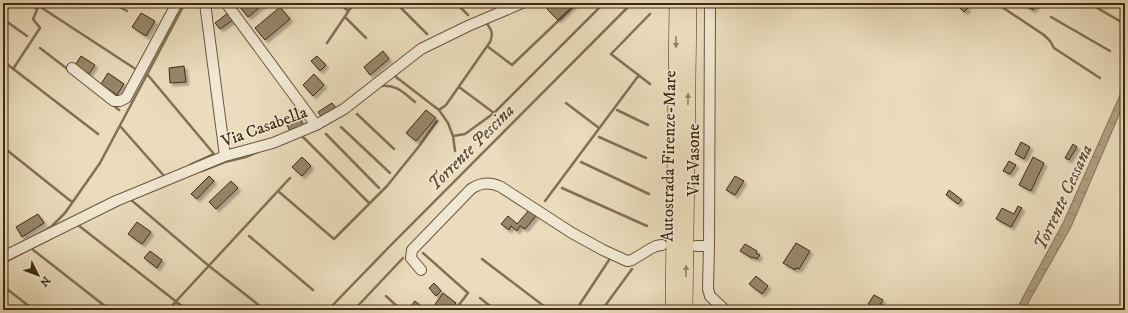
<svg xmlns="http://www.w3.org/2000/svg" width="1128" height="313" font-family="'IM FELL DW Pica',serif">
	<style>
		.water { fill: url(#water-ripples); stroke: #837055 }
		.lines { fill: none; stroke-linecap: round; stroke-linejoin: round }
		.stream { stroke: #837055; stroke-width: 2.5 }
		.building { fill: #98866a; stroke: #3f2912; filter: url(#shadow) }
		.minor-casing { stroke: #6a563c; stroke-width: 12 }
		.highway-casing { stroke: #3f2912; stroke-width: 16 }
		.minor { stroke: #f1e8d3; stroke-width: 10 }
		.highway { stroke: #eadcbc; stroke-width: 15 }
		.oneway { fill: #948267 }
		.labels { text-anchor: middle; stroke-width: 3; stroke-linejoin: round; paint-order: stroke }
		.street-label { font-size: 17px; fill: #3f2912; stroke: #f1e8d3 }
		.water-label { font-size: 18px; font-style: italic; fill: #614c34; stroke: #f1e8d3 }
	</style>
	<defs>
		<pattern id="water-ripples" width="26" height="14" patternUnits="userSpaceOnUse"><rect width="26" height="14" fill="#b09f82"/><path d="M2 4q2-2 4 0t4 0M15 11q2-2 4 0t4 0" fill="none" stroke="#918269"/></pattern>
		<filter id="shadow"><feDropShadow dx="3" dy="3" stdDeviation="1" flood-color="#0004"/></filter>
	</defs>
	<rect width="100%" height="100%" fill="#eadcbc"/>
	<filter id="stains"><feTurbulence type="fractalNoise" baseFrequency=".005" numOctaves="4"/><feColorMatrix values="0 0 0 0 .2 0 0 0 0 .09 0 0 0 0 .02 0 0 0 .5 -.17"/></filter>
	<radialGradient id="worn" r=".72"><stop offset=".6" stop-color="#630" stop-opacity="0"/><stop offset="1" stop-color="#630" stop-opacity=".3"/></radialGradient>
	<path class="water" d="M 1125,84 L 1125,101 L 1071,227 L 1024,310 L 1016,310 L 1063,223 Z"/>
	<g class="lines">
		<path class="stream" d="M 29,3 L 37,9
			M 112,3 L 127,11
			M 339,3 L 348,11
			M 396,3 L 427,34
			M 456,3 L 468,15
			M 996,3 L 1044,35 L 1050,41 L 1054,48 L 1100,78
			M 1089,3 L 1123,23
			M 39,6 L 137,70
			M 236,8 L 240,3
			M 650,14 L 611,54 L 650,84
			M 345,17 L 366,38
			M 1051,17 L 1110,51
			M 3,19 L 27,36
			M 327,43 L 354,3
			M 487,46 L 512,65 L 577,3
			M 40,48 L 70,71
			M 3,61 L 98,134
			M 13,69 L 40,28 L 33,19 L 40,3
			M 395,73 L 396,77 L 439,110 L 448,123 L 453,136 L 455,151
			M 147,74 L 214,154 L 190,165
			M 381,86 C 396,84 404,93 415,102
			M 459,87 L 494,113
			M 566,103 L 599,128
			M 113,105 L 119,110
			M 439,110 L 446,105 L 490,42 C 494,32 491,30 486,22
			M 617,110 L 648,125
			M 357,114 L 394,149
			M 120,126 L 165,177
			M 341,127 L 390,173
			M 326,134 L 379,188
			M 301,135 L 369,203
			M 453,136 L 465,134 L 494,113 L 604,3
			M 599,137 L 646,158
			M 3,147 L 72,202
			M 581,162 L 649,194
			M 202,171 L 225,162 L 246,157 L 260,151
			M 562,188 L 647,226
			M 278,191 L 334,239 L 387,186 L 420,145 L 437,121
			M 130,199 L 209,266 L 265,310
			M 545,201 L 639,75
			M 78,225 L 187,310
			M 37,235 L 52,226 L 65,213 L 100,163 L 185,3
			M 249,236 L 313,290
			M 32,249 L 110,310
			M 423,253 L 468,293 L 455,310
			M 482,259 L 549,310
			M 3,263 L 52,238
			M 3,286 L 34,310
			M 386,296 L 401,310
			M 480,298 L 495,310
			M 168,310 L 290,178
			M 328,310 L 389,247 L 632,3
			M 354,310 L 403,258
			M 576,310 L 609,260
			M 602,310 L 632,269"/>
	</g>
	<path class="building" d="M 242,3 L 265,3 L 248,17 L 239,6 Z
		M 553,3 L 559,7 L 563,3 L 576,3 L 558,20 L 547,9 Z
		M 959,3 L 966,3 L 964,4 L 968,8 L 964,12 L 957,5 Z
		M 1021,3 L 1037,3 L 1033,10 Z
		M 280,7 L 290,19 L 265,40 L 255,28 Z
		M 141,13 L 155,21 L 146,36 L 132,27 Z
		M 228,13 L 233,20 L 220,29 L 215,23 Z
		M 383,51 L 389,59 L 370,75 L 364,67 Z
		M 81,56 L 95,65 L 89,74 L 75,65 Z
		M 317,56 L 326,65 L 320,71 L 311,61 Z
		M 184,66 L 186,82 L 170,83 L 169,68 Z
		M 108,73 L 124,84 L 117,95 L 101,84 Z
		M 314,74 L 324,85 L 313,96 L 303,85 Z
		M 332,103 L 337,109 L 323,119 L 318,112 Z
		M 426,110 L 436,118 L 416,141 L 406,133 Z
		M 299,116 L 303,125 L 290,131 L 286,123 Z
		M 1021,142 L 1030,147 L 1024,159 L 1015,154 Z
		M 1073,144 L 1077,147 L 1069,160 L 1065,158 Z
		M 302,157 L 311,166 L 302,176 L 292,167 Z
		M 1033,157 L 1044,163 L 1031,191 L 1019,185 Z
		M 1009,161 L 1016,165 L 1010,174 L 1003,171 Z
		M 209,176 L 214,181 L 197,199 L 191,194 Z
		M 735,176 L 744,181 L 735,195 L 726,190 Z
		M 231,181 L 238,188 L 216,209 L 209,202 Z
		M 949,190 L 962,200 L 958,204 L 946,195 Z
		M 1018,206 L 1022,208 L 1011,227 L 996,219 L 1002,208 L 1014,214 Z
		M 529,210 L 536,216 L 525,229 L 520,226 L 517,231 L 511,226 L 509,230 L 501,224 L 508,216 L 517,224 Z
		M 38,214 L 44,223 L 22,237 L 16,227 Z
		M 137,222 L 151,232 L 142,244 L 128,234 Z
		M 796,243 L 810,251 L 799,269 L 796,268 L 795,270 L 783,263 Z
		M 745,244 L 757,251 L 756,253 L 760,255 L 757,259 L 753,257 L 752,258 L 740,251 Z
		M 150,251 L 162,260 L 157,268 L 144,258 Z
		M 756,276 L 768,286 L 762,294 L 749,284 Z
		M 434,283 L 441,291 L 436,296 L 429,288 Z
		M 443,293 L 456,303 L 450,310 L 447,310 L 442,307 L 440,310 L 431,310 Z
		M 874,295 L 883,300 L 877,310 L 868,304 Z
		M 415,301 L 426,310 L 413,310 L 410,307 Z"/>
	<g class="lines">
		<g class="minor-casing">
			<path id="minor" d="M 205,3 L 225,156
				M 226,3 L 316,125
				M 710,3 L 709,246 L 708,289 L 710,296 L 725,310
				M 72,68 L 114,101 L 120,101 L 126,98 L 177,3
				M 696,246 L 709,246
				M 3,257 L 116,201 L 225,156 L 273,143 L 316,125 L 344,109 L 421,49 L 468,26 L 522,3
				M 421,270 L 411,258 L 412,250 L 471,189 C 481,182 491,182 501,187 L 572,233 L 603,250 L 627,261 L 632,260 L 650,249 L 656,246 L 662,245"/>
		</g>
		<g class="highway-casing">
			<path id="highway" d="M 673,310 L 677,3
				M 685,310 L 689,3"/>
		</g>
		<use href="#minor" class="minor"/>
		<use href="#highway" class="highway"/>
	</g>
	<defs><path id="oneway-solid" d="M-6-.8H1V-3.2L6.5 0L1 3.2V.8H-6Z"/></defs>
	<g class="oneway">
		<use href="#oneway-solid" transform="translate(676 42) rotate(91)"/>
		<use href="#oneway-solid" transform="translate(688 99) rotate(-89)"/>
		<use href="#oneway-solid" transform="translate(686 271) rotate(-89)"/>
	</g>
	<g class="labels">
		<g class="street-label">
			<text transform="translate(264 126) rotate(-20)" y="6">Via Casabella</text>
			<text transform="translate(668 156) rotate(-89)" y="6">Autostrada Firenze-Mare</text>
			<text transform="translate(693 160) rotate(-90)" y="6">Via Vasone</text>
		</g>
		<g class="water-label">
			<text transform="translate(471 147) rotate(-45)" y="6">Torrente Pescina</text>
			<text transform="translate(1063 197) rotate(-65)" y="6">Torrente Cessana</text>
		</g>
	</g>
	<rect width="1128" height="313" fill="none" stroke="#eadcbc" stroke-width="16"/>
	<rect x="4" y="4" width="1120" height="305" fill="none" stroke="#3f2912" stroke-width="2"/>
	<rect x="8" y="8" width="1112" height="297" fill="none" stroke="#3f2912"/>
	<g transform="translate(38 275) rotate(132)" stroke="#f1e8d3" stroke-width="3" paint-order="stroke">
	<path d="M0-3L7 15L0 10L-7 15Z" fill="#3f2912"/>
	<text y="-6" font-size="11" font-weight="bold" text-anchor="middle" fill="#3f2912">N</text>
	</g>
	<rect width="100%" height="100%" filter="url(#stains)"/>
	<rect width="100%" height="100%" fill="url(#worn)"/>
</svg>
